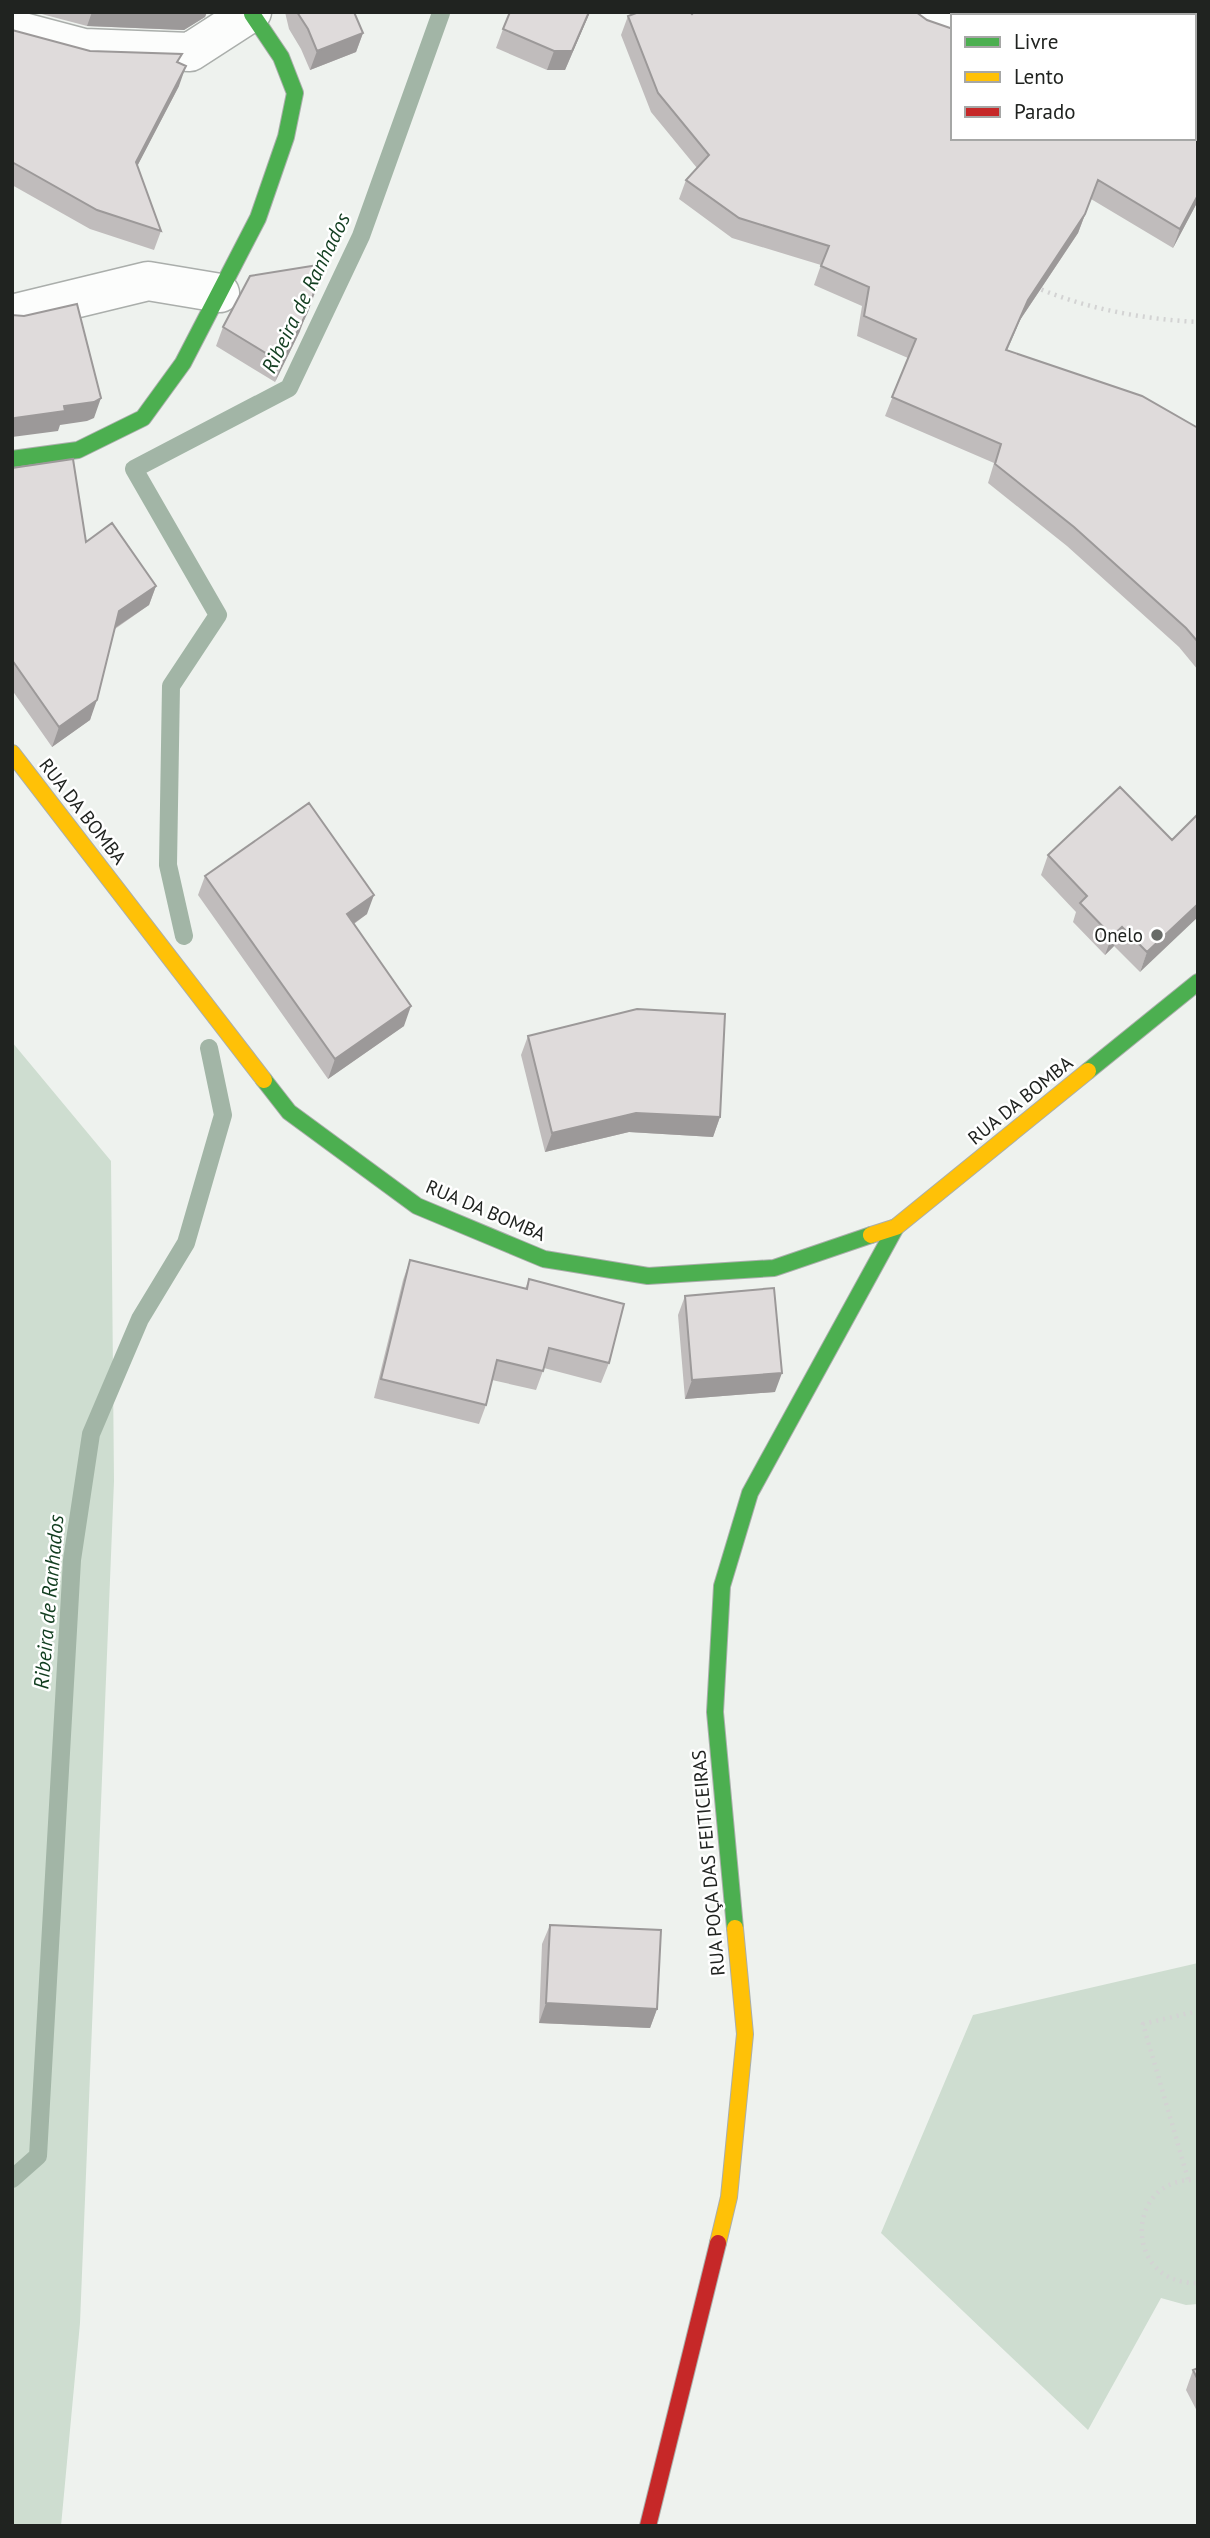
<svg xmlns="http://www.w3.org/2000/svg" width="1210" height="2538" font-family="'PT Sans',sans-serif">
	<style>
		.green { fill: #ceddd0 }
		.lines { fill: none; stroke-linecap: round; stroke-linejoin: round }
		.stream { stroke: #a2b5a6; stroke-width: 18 }
		.street-casing { stroke: #aaaeab; stroke-width: 41 }
		.fast-casing { stroke: #aaaeab; stroke-width: 18 }
		.slow-casing { stroke: #aaaeab; stroke-width: 18 }
		.jam-casing { stroke: #aaaeab; stroke-width: 18 }
		.path { stroke: #d3d3d3; stroke-width: 4.5; stroke-dasharray: 2 5; stroke-linecap: butt }
		.street { stroke: #fcfdfc; stroke-width: 38 }
		.fast { stroke: #4caf50; stroke-width: 16 }
		.slow { stroke: #ffc107; stroke-width: 16 }
		.jam { stroke: #c62828; stroke-width: 16 }
		.wall { fill: #c0bcbc }
		.shaded-wall { fill: #9c9999 }
		.building { fill: #dfdbdb; stroke: #9c9999; stroke-width: 2 }
		.poi-dot { fill: #686b68; stroke: #fff; stroke-width: 2.5 }
		.labels { text-anchor: middle; stroke-width: 5; stroke-linejoin: round; paint-order: stroke }
		.street-label { font-size: 19px; fill: #202320; stroke: #fff }
		.poi-label { font-size: 19px; fill: #202320; stroke: #fff; text-anchor: end }
		.water-label { font-size: 21px; font-style: italic; fill: #123e20; stroke: #fff }
	</style>
	<rect width="100%" height="100%" fill="#eef2ee"/>
	<path class="green" d="M 12,1042 L 111,1161 L 114,1481 L 80,2323 L 61,2526 L 12,2526 Z
		M 1198,1963 L 1198,2304 L 1186,2305 L 1161,2298 L 1088,2430 L 881,2233 L 973,2015 Z"/>
	<g class="lines">
		<path class="stream" d="M 184,936 L 168,865 L 171,686 L 218,615 L 134,469 L 289,388 L 361,236 L 441,13
			M 12,2179 L 38,2156 L 72,1560 L 91,1434 L 140,1319 L 186,1243 L 223,1115 L 209,1048"/>
		<g class="street-casing">
			<path id="street" d="M 921,12 L 927,19 L 953,28
				M 12,29 L 84,48 L 190,52 L 252,12
				M 1194,109 L 1198,110
				M 12,314 L 148,281 L 220,293"/>
		</g>
		<g class="fast-casing">
			<path id="fast" d="M 12,459 L 78,450 L 143,418 L 183,363 L 258,218 L 286,137 L 295,93 L 281,57 L 252,14
				M 1088,1071 L 1198,982
				M 264,1080 L 289,1112 L 417,1206 L 544,1259 L 648,1276 L 774,1268 L 871,1235
				M 735,1928 L 715,1712 L 722,1586 L 750,1493 L 896,1227"/>
		</g>
		<g class="slow-casing">
			<path id="slow" d="M 12,753 L 264,1080
				M 871,1235 L 896,1227 L 1088,1071
				M 718,2243 L 729,2197 L 745,2034 L 735,1928"/>
		</g>
		<g class="jam-casing">
			<path id="jam" d="M 648,2526 L 718,2243"/>
		</g>
		<path class="path" d="M 1035,287 C 1087,309 1142,319 1198,322
			M 1188,2179 L 1143,2024 L 1198,2011
			M 1198,2180 C 1124,2175 1122,2285 1198,2283"/>
		<use href="#street" class="street"/>
		<use href="#fast" class="fast"/>
		<use href="#slow" class="slow"/>
		<use href="#jam" class="jam"/>
	</g>
	<path class="wall" d="M 34,12 L 207,12 L 205,17 L 184,30 L 87,26 Z
		M 285,12 L 354,12 L 363,33 L 356,52 L 310,70 L 301,49 L 289,29 Z
		M 590,12 L 565,70 L 547,70 L 496,48 L 503,29 Z
		M 692,14 L 918,14 L 927,20 L 1198,111 L 1198,201 L 1173,248 L 1091,199 L 1078,233 L 1020,320 L 1007,350 L 1198,428 L 1198,670 L 1179,647 L 1067,546 L 988,483 L 994,463 L 885,416 L 908,358 L 857,336 L 862,306 L 814,285 L 821,265 L 732,238 L 679,199 L 686,180 L 697,168 L 651,112 L 621,35 L 628,16 Z
		M 12,30 L 90,51 L 179,63 L 179,86 L 137,166 L 161,231 L 154,250 L 90,229 L 12,185 Z
		M 223,327 L 300,331 L 275,382 L 216,346 Z
		M 12,468 L 86,542 L 156,586 L 149,605 L 115,629 L 90,720 L 52,747 L 12,690 Z
		M 1198,814 L 1140,972 L 1114,946 L 1105,955 L 1073,922 L 1076,912 L 1041,875 L 1048,855 L 1172,840 Z
		M 205,876 L 367,914 L 354,924 L 404,1026 L 328,1079 L 198,895 Z
		M 528,1036 L 720,1117 L 713,1137 L 629,1132 L 545,1152 L 521,1055 Z
		M 410,1260 L 525,1289 L 529,1279 L 609,1363 L 601,1383 L 544,1368 L 536,1390 L 492,1380 L 486,1405 L 479,1424 L 374,1398 L 403,1280 Z
		M 685,1296 L 775,1392 L 685,1399 L 678,1315 Z
		M 550,1925 L 657,2009 L 650,2028 L 539,2023 L 542,1944 Z
		M 1198,2368 L 1198,2413 L 1186,2390 L 1193,2370 Z"/>
	<path class="shaded-wall" d="M 92,12 L 207,12 L 205,17 L 184,30 L 87,26 Z
		M 589,12 L 590,12 L 565,70 L 547,70 L 554,51 Z
		M 363,33 L 356,52 L 310,70 L 317,51 Z
		M 186,66 L 179,86 L 129,182 L 136,162 Z
		M 1194,69 L 1198,69 L 1198,88 L 1194,88 Z
		M 1098,180 L 1078,233 L 1020,320 L 999,369 L 1028,300 Z
		M 1198,195 L 1198,201 L 1173,248 L 1180,229 Z
		M 307,312 L 300,331 L 275,382 L 282,363 Z
		M 101,398 L 94,418 L 87,421 L 60,425 L 58,431 L 12,437 L 12,420 L 15,418 Z
		M 156,586 L 149,605 L 112,630 L 119,611 Z
		M 97,700 L 90,720 L 52,747 L 59,727 Z
		M 374,895 L 367,914 L 340,933 L 347,914 Z
		M 1198,904 L 1198,917 L 1140,972 L 1147,952 Z
		M 1122,927 L 1114,946 L 1105,955 L 1112,936 Z
		M 411,1006 L 404,1026 L 328,1079 L 335,1059 Z
		M 636,1113 L 720,1117 L 713,1137 L 629,1132 L 545,1152 L 552,1133 Z
		M 782,1373 L 775,1392 L 685,1399 L 692,1380 Z
		M 546,2003 L 657,2009 L 650,2028 L 539,2023 Z"/>
	<path class="building" d="M 297,12 L 354,12 L 363,33 L 317,51 L 308,29 Z
		M 510,12 L 589,12 L 572,51 L 554,51 L 503,29 Z
		M 639,12 L 690,12 L 692,14 L 694,12 L 916,12 L 927,20 L 953,29 L 953,138 L 1194,138 L 1194,110 L 1198,111 L 1198,195 L 1180,229 L 1098,180 L 1085,214 L 1028,300 L 1006,350 L 1142,396 L 1198,428 L 1198,642 L 1186,628 L 1074,527 L 995,464 L 1001,444 L 892,397 L 916,339 L 864,316 L 869,287 L 821,266 L 829,246 L 739,218 L 686,180 L 709,155 L 658,93 L 628,16 Z
		M 991,12 L 1198,12 L 1198,69 L 1194,69 L 1194,16 L 989,16 Z
		M 12,30 L 90,51 L 182,54 L 177,62 L 186,66 L 136,162 L 161,231 L 97,210 L 12,162 Z
		M 324,264 L 307,312 L 282,363 L 223,327 L 250,276 Z
		M 77,304 L 101,398 L 94,402 L 64,406 L 65,411 L 15,418 L 12,420 L 12,315 L 24,316 Z
		M 73,459 L 86,542 L 112,523 L 156,586 L 119,611 L 97,700 L 59,727 L 12,660 L 12,468 Z
		M 1120,787 L 1172,840 L 1198,814 L 1198,904 L 1147,952 L 1122,927 L 1112,936 L 1080,903 L 1087,896 L 1048,855 Z
		M 309,803 L 374,895 L 347,914 L 411,1006 L 335,1059 L 205,876 Z
		M 637,1009 L 725,1014 L 720,1117 L 636,1113 L 552,1133 L 528,1036 Z
		M 410,1260 L 527,1289 L 529,1279 L 624,1304 L 609,1363 L 549,1348 L 543,1371 L 497,1360 L 486,1405 L 381,1379 Z
		M 774,1288 L 782,1373 L 692,1380 L 685,1296 Z
		M 550,1925 L 661,1930 L 657,2009 L 546,2003 Z
		M 1198,2368 L 1198,2380 L 1193,2370 Z"/>
	<circle class="poi-dot" cx="1157" cy="935" r="7"/>
	<g class="labels">
		<g class="street-label">
			<text transform="translate(83 811) rotate(52)" y="7">RUA DA BOMBA</text>
			<text transform="translate(1020 1100) rotate(-39)" y="7">RUA DA BOMBA</text>
			<text transform="translate(486 1210) rotate(23)" y="7">RUA DA BOMBA</text>
			<text transform="translate(708 1863) rotate(-95)" y="7">RUA POÇA DAS FEITICEIRAS</text>
		</g>
		<g class="poi-label">
			<text x="1143" y="942">Onelo</text>
		</g>
		<g class="water-label">
			<text transform="translate(306 293) rotate(-64)" y="7">Ribeira de Ranhados</text>
			<text transform="translate(49 1602) rotate(-85)" y="7">Ribeira de Ranhados</text>
		</g>
	</g>
	<rect width="1210" height="2538" fill="none" stroke="#202320" stroke-width="28"/>
	<rect x="951" y="14" width="245" height="126" fill="#ffffff" stroke="#a6a7a6" stroke-width="2"/>
	<rect x="965" y="37" width="35" height="10" fill="#4caf50" stroke="#a6a7a6" stroke-width="2"/>
	<text x="1014" y="49" font-size="21" fill="#202320">Livre</text>
	<rect x="965" y="72" width="35" height="10" fill="#ffc107" stroke="#a6a7a6" stroke-width="2"/>
	<text x="1014" y="84" font-size="21" fill="#202320">Lento</text>
	<rect x="965" y="107" width="35" height="10" fill="#c62828" stroke="#a6a7a6" stroke-width="2"/>
	<text x="1014" y="119" font-size="21" fill="#202320">Parado</text>
</svg>
